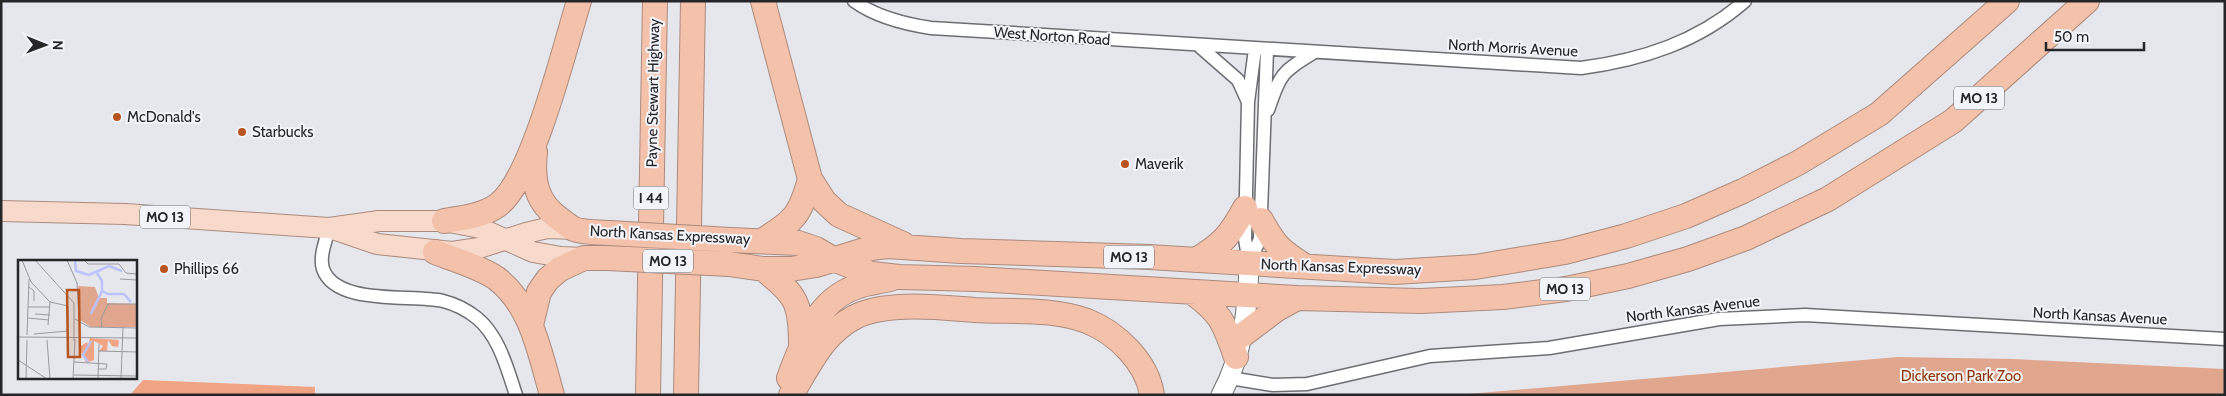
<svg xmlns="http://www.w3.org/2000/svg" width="2226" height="396" font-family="Cabin,sans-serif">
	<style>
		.green { fill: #e1a78e }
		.forest { fill: #f1a483 }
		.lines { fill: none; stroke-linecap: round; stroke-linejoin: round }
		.street-casing { stroke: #6d6e74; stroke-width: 15 }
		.secondary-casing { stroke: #6d6e74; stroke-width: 21 }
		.primary-casing { stroke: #ac8b7d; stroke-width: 22 }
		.highway-casing { stroke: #ac8b7d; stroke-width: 26 }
		.street { stroke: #fff; stroke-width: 12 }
		.secondary { stroke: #fff; stroke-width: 19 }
		.primary { stroke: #f8dacd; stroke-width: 20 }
		.highway { stroke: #f4c1ab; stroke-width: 24 }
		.highway-bridge-casing { stroke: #ac8b7d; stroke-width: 26; stroke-linecap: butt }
		.highway-bridge { stroke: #f4c1ab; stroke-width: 24 }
		.poi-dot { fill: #b85420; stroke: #f3f4fa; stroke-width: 2 }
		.labels { text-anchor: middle; stroke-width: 4; stroke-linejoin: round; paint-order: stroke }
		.shield { fill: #f3f4fa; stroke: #646467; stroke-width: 1 }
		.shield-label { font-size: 14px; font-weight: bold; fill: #262628 }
		.street-label { font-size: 15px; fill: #262628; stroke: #f3f4fa }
		.poi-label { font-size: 15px; fill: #262628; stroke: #f3f4fa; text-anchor: start }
		.park-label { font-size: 15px; fill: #8f3700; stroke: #f3f4fa }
		.inset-river { fill: none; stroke: #bbc2fc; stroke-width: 2.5 }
		.inset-road { fill: none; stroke: #999a9e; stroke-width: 1 }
		.view { fill: #b85420; fill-opacity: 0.15; stroke: #b85420; stroke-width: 2.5 }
		.inset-edge { fill: none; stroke: #262628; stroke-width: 2.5 }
	</style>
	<rect width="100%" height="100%" fill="#e6e7ed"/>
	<path class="green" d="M 1898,357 L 2013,359 L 2225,369 L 2225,395 L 1456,395 Z"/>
	<path class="forest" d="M 143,380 L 315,387 L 315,395 L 130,395 Z"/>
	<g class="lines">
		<g class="street-casing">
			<path id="street" d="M 854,1 C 876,17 904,24 931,28 L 1581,68 C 1642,60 1698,42 1745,1
				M 1198,45 L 1238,80 L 1248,102
				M 1268,110 C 1281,73 1281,73 1313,53
				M 329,228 C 326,241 319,256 323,269 C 336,306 412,294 443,301 C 455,304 467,310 477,318 C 499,336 507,368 516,395
				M 1249,263 L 1260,239 L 1267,50
				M 1249,263 L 1245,239 L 1248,102 L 1255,49
				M 1230,378 L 1273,385 L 1307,384 L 1430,356 L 1549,348 L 1719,319 L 1805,315 L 2225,339"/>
		</g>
		<g class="secondary-casing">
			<path id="secondary" d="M 1221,395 C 1243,355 1248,308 1249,263"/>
		</g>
		<g class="primary-casing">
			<path id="primary" d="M 1,211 L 125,214 L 329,228 L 379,221 L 444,221 L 480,228 L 533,252 L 561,257 L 584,258
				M 333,229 L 377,244 L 452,252 L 479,248 L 526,233 L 547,228 L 575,229"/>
		</g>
		<g class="highway-casing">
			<path id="highway" d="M 763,1 L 810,179 L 824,201 L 839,215 L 903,244
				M 535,152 C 532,181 536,203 561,220 C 565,223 570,227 574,229 C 584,233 599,232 609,233
				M 1261,220 C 1275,245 1280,251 1305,266
				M 444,221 C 462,218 483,216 498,205 C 533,179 565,46 579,1
				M 730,240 L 798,243 L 816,249 L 833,259 L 861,270 L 872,274 L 899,277 L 976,279 L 1297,298 L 1421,301 L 1503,297 L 1566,289 L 1628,276 L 1688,259 L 1746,238 L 1828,199 L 1953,121 L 2087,1
				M 762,241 C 794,221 800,216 810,179
				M 435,252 C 455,260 478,266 496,278 C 532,305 540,354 552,395
				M 1196,260 C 1223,244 1230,235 1245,208
				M 729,264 L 763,269 L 791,269 L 816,265 L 871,248 L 887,246 L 961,251 L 1149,257 L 1395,272 L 1475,267 L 1565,252 L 1626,236 L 1686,216 L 1743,191 L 1798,163 L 1879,114 L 2007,1
				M 763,269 C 796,294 801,303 801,344
				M 1192,292 C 1222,314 1224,323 1236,357
				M 531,325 L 539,292 L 548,279 L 560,269 L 584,258 L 607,258
				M 1241,336 L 1277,309 L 1297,298
				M 789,378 C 802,343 817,300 856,287 C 866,283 878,282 890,279
				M 648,395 L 655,1
				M 686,395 L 693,1
				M 791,395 C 809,366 823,333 855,317 C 868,310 884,308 899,307 C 923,305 949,308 974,310 C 1011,312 1052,308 1087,321 C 1117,333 1147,362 1152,395"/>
		</g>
		<use href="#street" class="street"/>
		<use href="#secondary" class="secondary"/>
		<use href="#primary" class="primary"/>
		<use href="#highway" class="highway"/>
		<g class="highway-bridge-casing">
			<path id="highway-bridge" d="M 609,233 L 730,240
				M 607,258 L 729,264"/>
		</g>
		<use href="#highway-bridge" class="highway-bridge"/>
	</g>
	<g class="poi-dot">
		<circle cx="117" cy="117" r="5"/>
		<circle cx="242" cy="132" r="5"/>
		<circle cx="1125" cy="164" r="5"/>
		<circle cx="164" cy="269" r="5"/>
	</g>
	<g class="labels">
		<g class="shield">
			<rect x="1954" y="86.5" width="50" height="23" rx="4"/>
			<rect x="633.5" y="186.5" width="35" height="23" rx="4"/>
			<rect x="140" y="205.5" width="50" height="23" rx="4"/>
			<rect x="1104" y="245.5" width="50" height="23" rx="4"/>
			<rect x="643" y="249.5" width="50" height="23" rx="4"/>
			<rect x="1540" y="277.5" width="50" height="23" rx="4"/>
		</g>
		<g class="shield-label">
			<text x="1979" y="103">MO 13</text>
			<text x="651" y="203">I 44</text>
			<text x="165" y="222">MO 13</text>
			<text x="1129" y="262">MO 13</text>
			<text x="668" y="266">MO 13</text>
			<text x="1565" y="294">MO 13</text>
		</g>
		<g class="street-label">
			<text transform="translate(1052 36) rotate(4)" y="5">West Norton Road</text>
			<text transform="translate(1513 48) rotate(3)" y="5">North Morris Avenue</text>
			<text transform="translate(653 93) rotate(-89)" y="5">Payne Stewart Highway</text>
			<text transform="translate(670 235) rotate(3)" y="5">North Kansas Expressway</text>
			<text transform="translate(1341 267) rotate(2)" y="5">North Kansas Expressway</text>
			<text transform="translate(1693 309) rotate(-7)" y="5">North Kansas Avenue</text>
			<text transform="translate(2100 316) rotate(3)" y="5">North Kansas Avenue</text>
		</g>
		<g class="poi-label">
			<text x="127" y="122">McDonald's</text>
			<text x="252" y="137">Starbucks</text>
			<text x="1135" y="169">Maverik</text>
			<text x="174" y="274">Phillips 66</text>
		</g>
		<g class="park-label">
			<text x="1961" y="381">Dickerson Park Zoo</text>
		</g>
	</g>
	<g transform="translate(18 260)">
		<rect width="119" height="119" fill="#e6e7ed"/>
		<path d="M 60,26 L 77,27 L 81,38 L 89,38 L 89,43 L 119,44 L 119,67 L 73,67 L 62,60 Z" fill="#e1a78e"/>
		<path d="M 72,78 L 101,80 L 100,87 L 94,86 L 90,80 L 89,91 L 81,91 L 85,86 L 76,81 L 76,100 L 68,103 L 61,87 L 69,82 L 70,85 Z" fill="#f1a483"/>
		<path class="inset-river" d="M 57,0 L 58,11 L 71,15 L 91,6 L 104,11M 84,31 L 90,34 L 106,34 L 113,42M 73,54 L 84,31 L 84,21 L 79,13M 70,102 L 65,95 L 73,81"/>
		<path class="inset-road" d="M 4,0 L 13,22 L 32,42M 17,0 L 56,43 L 56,81M 49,0 L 59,23 L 61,60M 66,0 L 70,4 L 101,4 L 108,13 L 119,14M 102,19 L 119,20M 11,27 L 16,31 L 16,41M 10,47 L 32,47M 17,54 L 32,55M 10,58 L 31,60M 57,59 L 71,67 L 119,68M 30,65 L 32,42M 84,67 L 83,59 L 90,44 L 119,44M 16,74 L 50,71 L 50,46 L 32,42M 9,75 L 11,19M 0,77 L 119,78M 29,80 L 32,119M 80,91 L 119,92M 0,100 L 29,119M 56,102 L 89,104 L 88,109 L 80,109M 56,115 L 119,116M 8,119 L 9,80M 55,119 L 57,79M 80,119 L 81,84M 103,119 L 105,67"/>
		<path class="view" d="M 49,30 L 61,30 L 62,97 L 50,97 Z"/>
		<rect width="119" height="119" class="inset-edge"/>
	</g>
	<rect width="2226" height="396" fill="none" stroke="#262628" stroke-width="5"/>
	<g transform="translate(45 45) rotate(91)" stroke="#f3f4fa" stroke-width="4" paint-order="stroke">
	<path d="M0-4L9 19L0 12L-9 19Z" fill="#262628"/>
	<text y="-8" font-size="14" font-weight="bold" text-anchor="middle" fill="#262628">N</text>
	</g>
	<path d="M2046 42v8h98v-8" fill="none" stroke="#262628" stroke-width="2.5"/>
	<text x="2054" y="42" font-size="15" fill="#262628" stroke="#f3f4fa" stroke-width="4" paint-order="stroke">50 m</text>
</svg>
